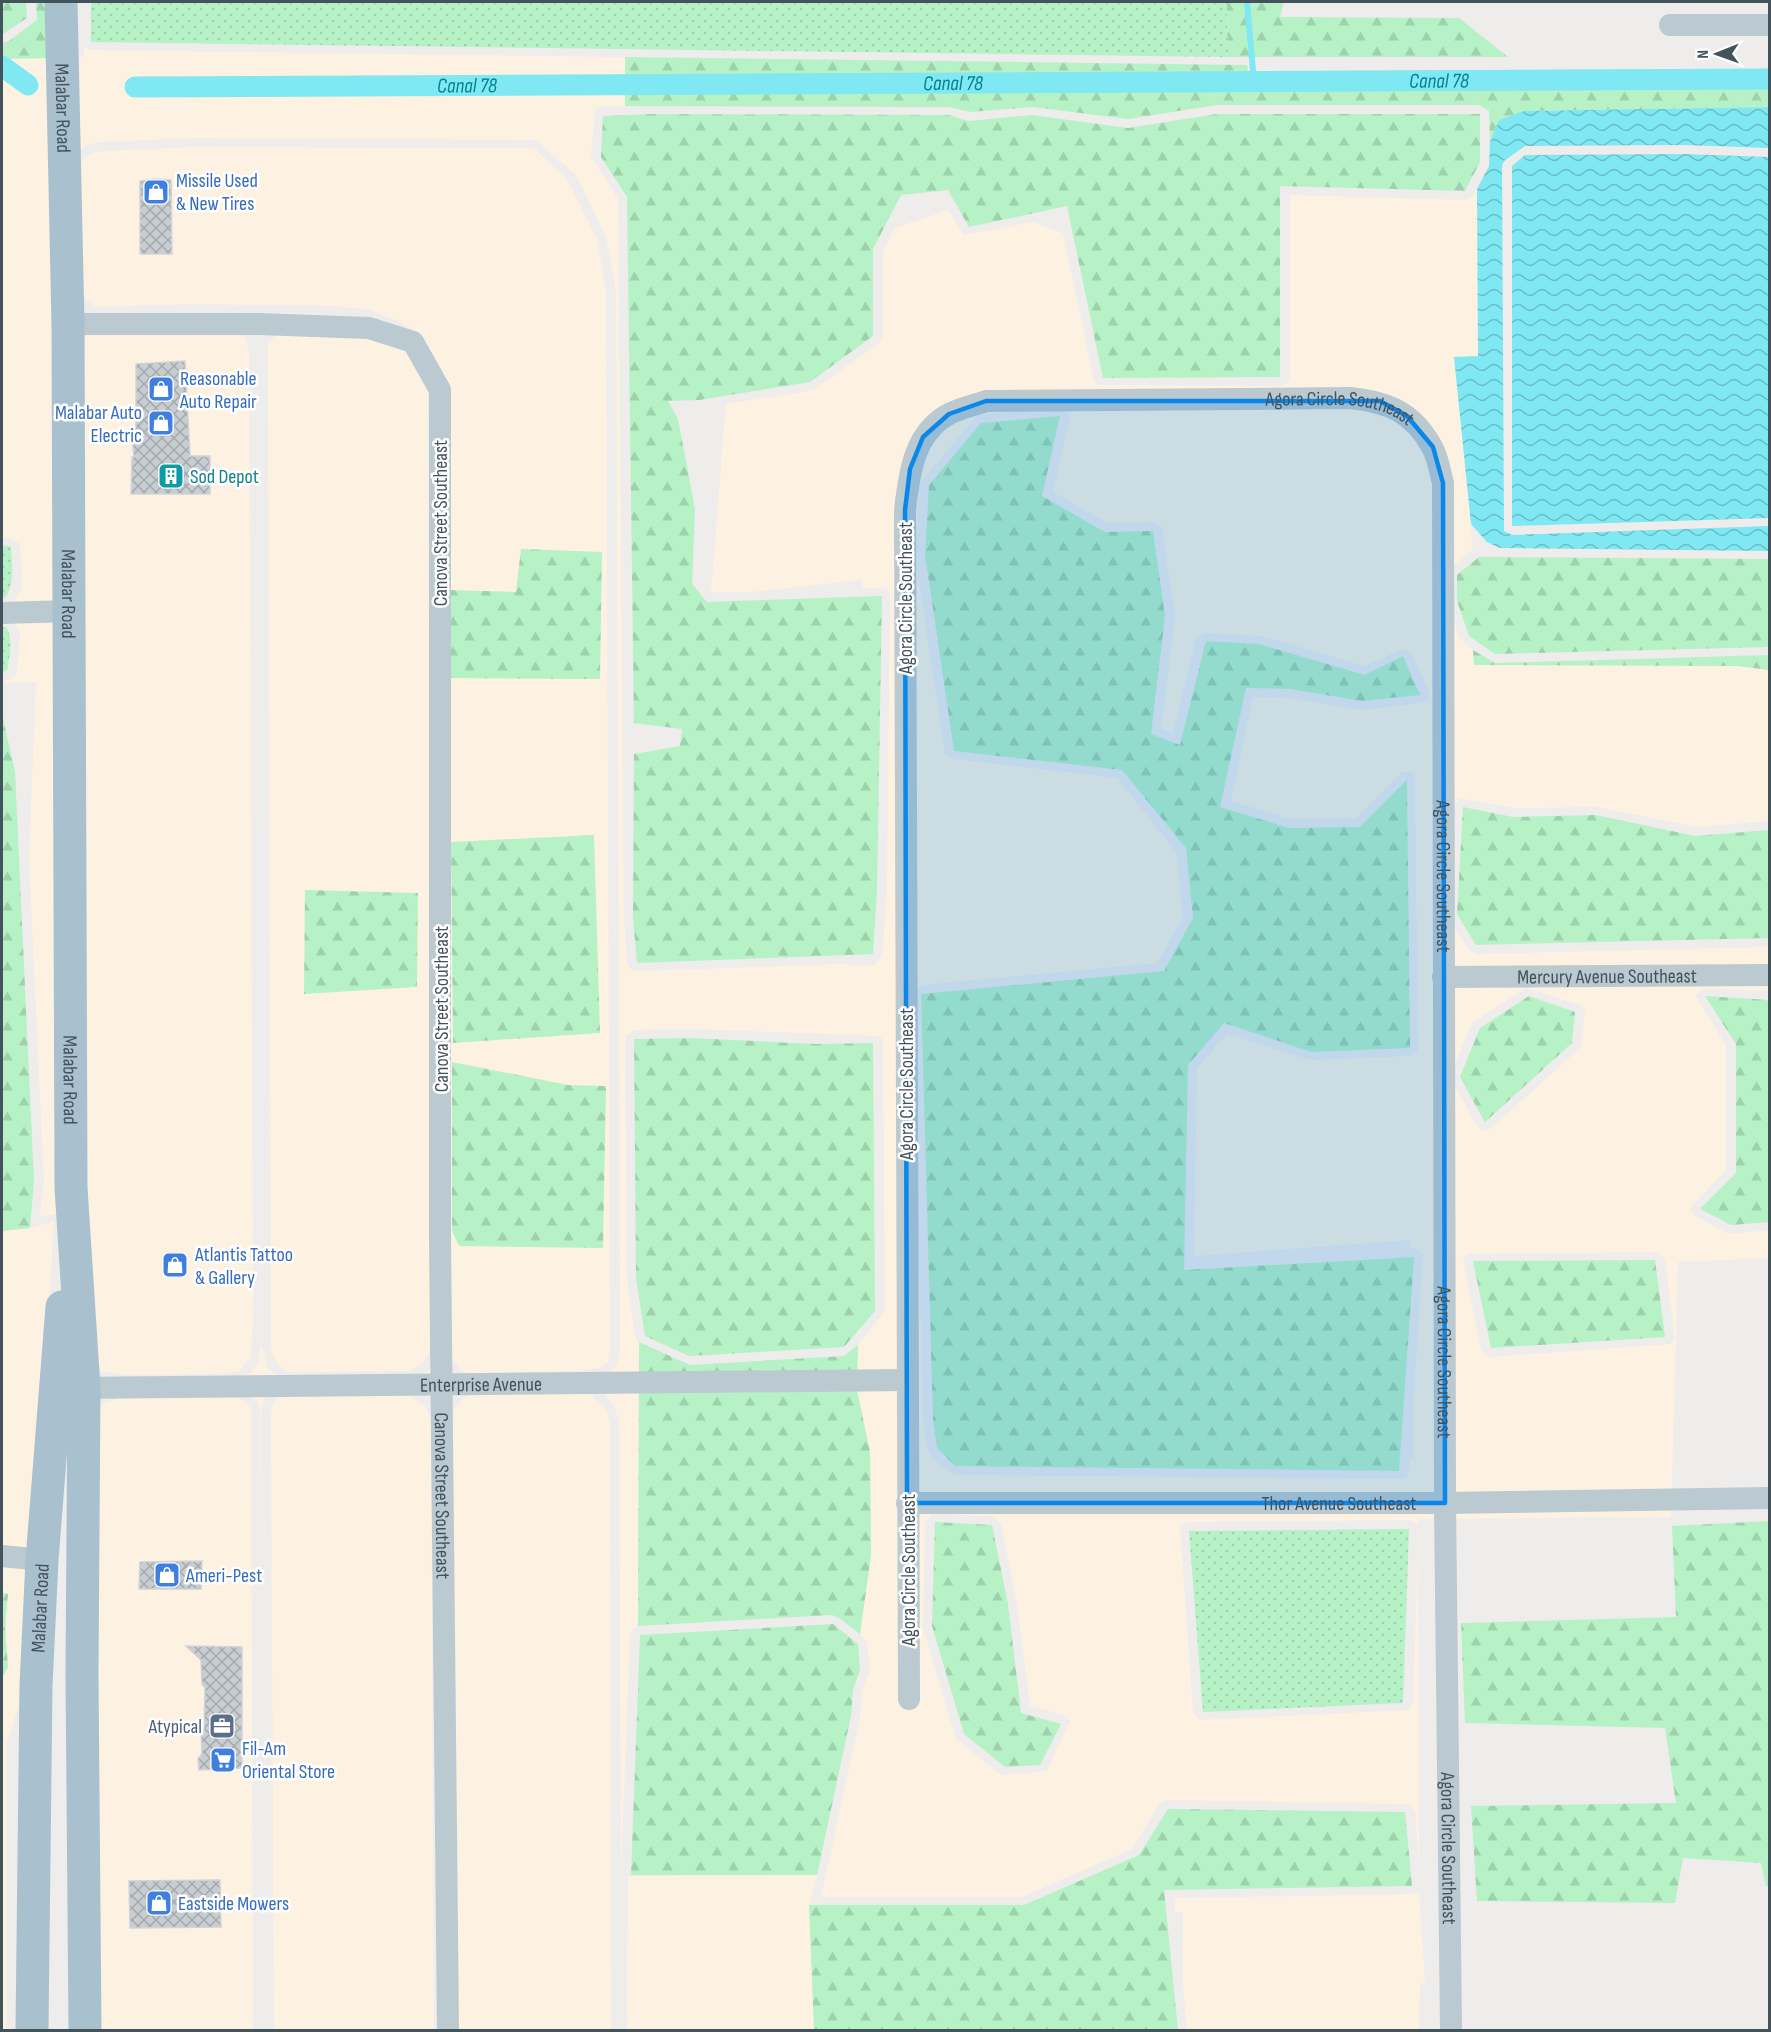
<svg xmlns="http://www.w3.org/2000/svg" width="1771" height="2032" font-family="'Sofia Sans Condensed',sans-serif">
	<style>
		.commercial { fill: #fdf2e2; fill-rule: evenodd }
		.grass { fill: url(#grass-dots) }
		.forest { fill: url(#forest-firs) }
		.water { fill: url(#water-waves) }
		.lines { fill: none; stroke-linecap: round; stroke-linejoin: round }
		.stream { stroke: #7fe8f2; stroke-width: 6 }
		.canal { stroke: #7fe8f2; stroke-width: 21 }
		.building { fill: url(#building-cross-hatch); stroke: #d0d3d9; stroke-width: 1.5 }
		.minor { stroke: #bbc9d0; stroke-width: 22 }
		.primary { stroke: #a9c0ce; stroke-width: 33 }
		.marked { fill: #0b87ea; fill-opacity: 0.2; stroke: #0b87ea; stroke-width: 4.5; stroke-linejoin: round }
		.labels { text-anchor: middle; stroke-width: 5; stroke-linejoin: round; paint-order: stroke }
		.street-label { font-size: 20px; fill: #43535b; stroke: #fff }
		.shop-label { font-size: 20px; fill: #366cbe; stroke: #fff; text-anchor: start }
		.culture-label { font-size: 20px; fill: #0d838f; stroke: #fff; text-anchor: start }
		.service-label { font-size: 20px; fill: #4e5e75; stroke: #fff; text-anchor: end }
		.water-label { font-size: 21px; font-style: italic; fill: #058390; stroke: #fff }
	</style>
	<defs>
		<pattern id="grass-dots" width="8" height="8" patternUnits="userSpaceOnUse" patternTransform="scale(1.5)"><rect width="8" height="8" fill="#b6f2c6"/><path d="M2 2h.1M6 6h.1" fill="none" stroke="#9ed1ac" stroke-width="1.8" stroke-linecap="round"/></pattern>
		<pattern id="forest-firs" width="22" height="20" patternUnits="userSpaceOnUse" patternTransform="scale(1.5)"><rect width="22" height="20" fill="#b6f2c6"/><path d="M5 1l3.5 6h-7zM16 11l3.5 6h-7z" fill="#9ed1ac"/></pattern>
		<pattern id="water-waves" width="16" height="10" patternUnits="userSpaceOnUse" patternTransform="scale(1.5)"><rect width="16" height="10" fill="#7fe8f2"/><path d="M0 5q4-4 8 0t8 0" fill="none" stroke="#6abfc7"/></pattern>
		<pattern id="building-cross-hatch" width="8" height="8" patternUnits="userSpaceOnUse" patternTransform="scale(1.5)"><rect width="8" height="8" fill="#c8cdd2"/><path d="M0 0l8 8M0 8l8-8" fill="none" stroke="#a4a9ad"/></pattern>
	</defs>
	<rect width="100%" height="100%" fill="#efecec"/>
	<path class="commercial" d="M 84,47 L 91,50 L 625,57 L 625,106 L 599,107 L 595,110 L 591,156 L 618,199 L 624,918 L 627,963 L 629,968 L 637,971 L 841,964 L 873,966 L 882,957 L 887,891 L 890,591 L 884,588 L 863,588 L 862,580 L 751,592 L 711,592 L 726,404 L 814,390 L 880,342 L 883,336 L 883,251 L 895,228 L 948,210 L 964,235 L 1032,222 L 1063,233 L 1094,380 L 1097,385 L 1280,386 L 1286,384 L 1290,377 L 1290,195 L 1465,200 L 1472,197 L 1477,189 L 1478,356 L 1454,358 L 1471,524 L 1472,550 L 1450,569 L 1448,604 L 1460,639 L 1473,650 L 1474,664 L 1738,666 L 1769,670 L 1770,821 L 1696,827 L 1598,807 L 1514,808 L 1459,798 L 1453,806 L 1449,918 L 1468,949 L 1477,954 L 1769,947 L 1769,991 L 1703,988 L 1696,996 L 1726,1046 L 1726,1170 L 1690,1208 L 1693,1215 L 1729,1234 L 1769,1230 L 1770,1258 L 1678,1262 L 1671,1517 L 1418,1519 L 1418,1525 L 1409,1520 L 1188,1522 L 1180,1526 L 1193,1712 L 1200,1720 L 1409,1710 L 1413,1703 L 1418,1554 L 1419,1862 L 1415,1811 L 1408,1804 L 1168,1800 L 1159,1804 L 1132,1849 L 1022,1897 L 821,1897 L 860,1717 L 862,1692 L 870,1669 L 867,1643 L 860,1634 L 871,1556 L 870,1452 L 857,1390 L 858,1345 L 885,1311 L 883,1040 L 879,1036 L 692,1029 L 634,1030 L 625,1036 L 627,1278 L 635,1337 L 639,1342 L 638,1626 L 632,1630 L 630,1635 L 621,1871 L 619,1421 L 614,1406 L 604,1393 L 455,1392 L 445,1407 L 435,1402 L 422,1390 L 275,1389 L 264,1399 L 261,1414 L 262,1590 L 260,1408 L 258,1402 L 248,1393 L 101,1379 L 247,1377 L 258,1363 L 261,1345 L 268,1368 L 281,1379 L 424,1374 L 442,1360 L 454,1375 L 608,1374 L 617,1366 L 620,1351 L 616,291 L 606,236 L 576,175 L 536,140 L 194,138 L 100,142 L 85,146 L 75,155 L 73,57 L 84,57 ZM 1060,407 L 1066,409 L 1070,418 L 1053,492 L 1108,523 L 1152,522 L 1162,527 L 1175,617 L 1161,729 L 1173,733 L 1196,639 L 1204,633 L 1262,636 L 1364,666 L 1405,648 L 1412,653 L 1430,694 L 1427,701 L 1421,703 L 1363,710 L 1289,698 L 1253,697 L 1231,801 L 1290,819 L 1356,818 L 1402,772 L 1411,772 L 1415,775 L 1418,1053 L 1410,1056 L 1311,1060 L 1227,1034 L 1197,1068 L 1194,1256 L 1410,1240 L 1411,1248 L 1419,1250 L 1423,1254 L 1413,1409 L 1414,1458 L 1410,1458 L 1408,1475 L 1404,1479 L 956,1475 L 934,1460 L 927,1449 L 923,1419 L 912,991 L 921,985 L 1157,963 L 1183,917 L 1176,852 L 1117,778 L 953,759 L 945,754 L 915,556 L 919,484 L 978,415 ZM 1526,988 L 1581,1005 L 1585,1012 L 1581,1047 L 1492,1128 L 1483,1131 L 1478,1128 L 1451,1078 L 1451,1074 L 1472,1023 ZM 1658,1252 L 1665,1259 L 1675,1339 L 1671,1344 L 1491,1357 L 1486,1356 L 1481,1350 L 1463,1260 L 1467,1254 ZM 932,1514 L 992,1516 L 1001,1523 L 1017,1603 L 1030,1706 L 1064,1715 L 1070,1721 L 1047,1771 L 1001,1775 L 956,1739 L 923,1628 L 925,1522 Z
		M 50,58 L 58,1214 L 40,1216 L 44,1182 L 29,860 L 36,682 L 2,683 L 12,678 L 17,672 L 20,634 L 14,623 L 11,604 L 21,591 L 22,573 L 20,544 L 8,537 L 2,538 L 2,59 Z
		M 194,147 L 533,148 L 567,179 L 597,239 L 606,291 L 610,1351 L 608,1362 L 602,1367 L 578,1371 L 468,1373 L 461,1370 L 451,1357 L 438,364 L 417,331 L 394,319 L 369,310 L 335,306 L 194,304 L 96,307 L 87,300 L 79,288 L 77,165 L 90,154 L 103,151 Z
		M 233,327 L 246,338 L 249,355 L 253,1319 L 251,1350 L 250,1358 L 239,1371 L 220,1374 L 122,1375 L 103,1371 L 86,1351 L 80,341 L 91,332 Z
		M 284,327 L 397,343 L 416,363 L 425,380 L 428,393 L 432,1337 L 431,1349 L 424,1361 L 420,1366 L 408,1371 L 287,1372 L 277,1363 L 271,1349 L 268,343 Z
		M 54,1221 L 26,1686 L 6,1744 L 6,2030 L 2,2030 L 2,1678 L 8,1667 L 5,1628 L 8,1594 L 2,1593 L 2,1231 L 30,1228 Z
		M 407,1393 L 426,1407 L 431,1419 L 434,2030 L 274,2030 L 271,1413 L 273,1403 L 281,1396 Z
		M 589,1393 L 606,1410 L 610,1421 L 611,2030 L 452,2030 L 453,1411 L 464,1397 L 474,1394 Z
		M 231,1396 L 243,1400 L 251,1408 L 253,2030 L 91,2030 L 87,1422 L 102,1404 L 123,1397 Z
		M 817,1875 L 809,1905 L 814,2030 L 627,2030 L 628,1876 Z
		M 1419,1891 L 1425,1983 L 1420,1983 L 1419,2030 L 1187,2030 L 1183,1986 L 1183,1912 L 1175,1912 L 1174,1898 L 1412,1894 Z"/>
	<path class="grass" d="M 91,2 L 1227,2 L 1228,57 L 91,42 Z
		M 6,545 L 11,547 C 12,566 15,582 5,598 L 2,596 L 2,547 Z
		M 2,627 L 6,627 C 14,640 9,657 7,671 L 2,672 Z
		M 1409,1529 L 1403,1703 L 1203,1712 L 1189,1531 Z"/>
	<path class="forest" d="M 2,2 L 26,2 L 27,18 L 3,34 Z
		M 36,2 L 49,2 L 50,58 L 2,59 L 2,43 L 9,41 L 37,20 Z
		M 1227,2 L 1284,2 L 1280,17 L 1459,18 L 1508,57 L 1228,57 Z
		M 625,57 L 1247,65 L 1248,71 L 1770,69 L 1769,107 L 1524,111 L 1499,120 L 1490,142 L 1489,111 L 1480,105 L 1217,105 L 1128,119 L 1033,107 L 970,112 L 949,107 L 625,106 Z
		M 653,114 L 949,115 L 968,121 L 1032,115 L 1128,128 L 1217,114 L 1480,114 L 1480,162 L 1465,191 L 1280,186 L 1280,377 L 1103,378 L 1067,206 L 969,227 L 948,190 L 901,195 L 873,249 L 873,336 L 810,382 L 699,400 L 668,401 L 678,419 L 695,509 L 692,584 L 707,602 L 882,596 L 877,891 L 873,954 L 637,963 L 633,918 L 634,754 L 680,746 L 682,729 L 634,723 L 627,197 L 601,157 L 603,116 Z
		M 1060,416 L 1042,496 L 1105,532 L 1153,531 L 1165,616 L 1151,734 L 1180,745 L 1206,641 L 1259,644 L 1365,675 L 1403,656 L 1420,695 L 1362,701 L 1290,689 L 1246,688 L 1220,807 L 1289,828 L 1360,827 L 1407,780 L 1410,1048 L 1311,1052 L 1224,1023 L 1188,1065 L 1184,1270 L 1414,1257 L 1399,1471 L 955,1466 L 937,1448 L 933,1419 L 921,994 L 1164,971 L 1193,918 L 1186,848 L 1122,770 L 954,751 L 925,555 L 929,485 L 981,423 Z
		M 521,549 L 602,552 L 600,679 L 451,678 L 450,590 L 516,592 Z
		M 1479,557 L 1769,559 L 1769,647 L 1495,654 L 1469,636 L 1457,601 L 1457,575 Z
		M 1473,650 L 1495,663 L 1769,655 L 1769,670 L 1738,666 L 1474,665 Z
		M 2,714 L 15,772 L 34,1182 L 30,1228 L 2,1231 Z
		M 1463,807 L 1513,817 L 1596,815 L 1695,836 L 1769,830 L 1769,938 L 1476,945 L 1457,914 Z
		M 594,835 L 600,1033 L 453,1043 L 451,842 Z
		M 305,890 L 418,893 L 417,987 L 304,994 Z
		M 1529,996 L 1575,1012 L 1572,1043 L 1485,1122 L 1460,1077 L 1480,1028 Z
		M 1705,996 L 1769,1000 L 1769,1222 L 1731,1225 L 1700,1209 L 1736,1173 L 1736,1044 Z
		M 691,1038 L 817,1044 L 873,1043 L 875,1311 L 844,1347 L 689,1356 L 645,1336 L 636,1277 L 634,1039 Z
		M 452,1062 L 568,1085 L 606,1086 L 603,1248 L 459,1246 L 452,1231 Z
		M 1655,1260 L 1665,1337 L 1491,1348 L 1473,1261 Z
		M 639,1342 L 690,1365 L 844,1356 L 858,1345 L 857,1390 L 870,1452 L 871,1555 L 860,1634 L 839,1618 L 832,1615 L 638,1626 Z
		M 1769,1521 L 1769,1887 L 1766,1886 L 1761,1863 L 1683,1858 L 1675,1903 L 1477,1901 L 1471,1806 L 1676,1803 L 1665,1728 L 1465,1723 L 1461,1623 L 1676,1617 L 1672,1526 Z
		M 935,1522 L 992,1525 L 1008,1604 L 1021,1713 L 1061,1724 L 1040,1765 L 1005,1767 L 964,1734 L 932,1626 Z
		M 2,1593 L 8,1594 L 5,1628 L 8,1667 L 2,1678 Z
		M 833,1624 L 858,1644 L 860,1670 L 853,1690 L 851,1716 L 817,1875 L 631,1875 L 640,1635 Z
		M 1168,1809 L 1405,1812 L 1412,1886 L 1164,1890 L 1178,2030 L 814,2030 L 809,1905 L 1024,1905 L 1139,1855 Z"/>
	<path class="water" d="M 1769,107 L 1769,148 L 1684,145 L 1525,146 L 1504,161 L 1502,166 L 1504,531 L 1513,535 L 1769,526 L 1769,551 L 1500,548 L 1487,542 L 1471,524 L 1454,357 L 1478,356 L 1477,189 L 1489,166 L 1490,142 L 1499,120 L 1524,111 Z
		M 1684,154 L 1769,157 L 1769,518 L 1512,526 L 1512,166 L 1525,155 Z"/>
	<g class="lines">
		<path class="stream" d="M 1247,2 L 1254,82"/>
		<g class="canal">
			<path d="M 2,66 L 28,85"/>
			<path id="s1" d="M 135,87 L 1770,79"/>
		</g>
	</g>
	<path class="building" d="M 156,179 L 171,180 L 172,254 L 140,254 L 140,181 Z
		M 185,361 L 190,456 L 210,456 L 210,494 L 131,494 L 132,457 L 134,457 L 131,429 L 136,427 L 136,364 Z
		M 202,1561 L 201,1589 L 139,1589 L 140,1562 Z
		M 186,1646 L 242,1647 L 242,1768 L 199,1770 L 198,1759 L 202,1754 L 201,1732 L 204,1728 L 205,1688 L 202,1684 L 201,1660 Z
		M 220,1880 L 221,1927 L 130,1928 L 129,1881 Z"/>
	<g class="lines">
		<g class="minor">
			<path d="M 1670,25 L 1770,25"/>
			<path id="s2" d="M 68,324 L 259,324 L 369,328 L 413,342 L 440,390 L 440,1238 L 448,2030"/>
			<path d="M 2,613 L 69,611"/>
			<path id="s3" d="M 1443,977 L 1770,975"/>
			<path id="s4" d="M 69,1388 L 907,1380"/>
			<path id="s5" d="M 907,1503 L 1445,1503 L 1770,1498"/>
			<path d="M 2,1556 L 42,1560"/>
			<path id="s6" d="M 909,1699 L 905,510 C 909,474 914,431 951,413 C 962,408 975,405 986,401 L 1350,398 C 1388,402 1413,412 1432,447 C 1438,457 1440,472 1443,483 L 1445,1503 L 1451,2030"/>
		</g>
		<g class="primary">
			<path id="s7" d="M 61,2 L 68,324 L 71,1188 L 84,1388 L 82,1674 L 85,2030"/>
			<path id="s8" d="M 32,2030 L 36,1685 L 42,1560 L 62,1307"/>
		</g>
	</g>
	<path class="marked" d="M 986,401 L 1380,401 L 1407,416 L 1433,447 L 1443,483 L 1445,1503 L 907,1503 L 905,510 L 910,469 L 923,437 L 949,414 Z"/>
	<defs>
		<g id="shop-square" transform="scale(1.35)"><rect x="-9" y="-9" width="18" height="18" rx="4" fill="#3f7fe0" stroke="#fff"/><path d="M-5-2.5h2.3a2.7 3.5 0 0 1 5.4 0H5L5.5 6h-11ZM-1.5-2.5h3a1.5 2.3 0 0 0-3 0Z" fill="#fff"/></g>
		<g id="building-square" transform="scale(1.35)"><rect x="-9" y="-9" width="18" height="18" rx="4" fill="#0f9aa8" stroke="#fff"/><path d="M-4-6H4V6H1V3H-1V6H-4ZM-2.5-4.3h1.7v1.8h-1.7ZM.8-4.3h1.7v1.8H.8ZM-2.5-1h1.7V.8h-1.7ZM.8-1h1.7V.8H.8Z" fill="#fff"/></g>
		<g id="office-square" transform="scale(1.35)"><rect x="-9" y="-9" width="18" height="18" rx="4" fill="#5c6f8a" stroke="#fff"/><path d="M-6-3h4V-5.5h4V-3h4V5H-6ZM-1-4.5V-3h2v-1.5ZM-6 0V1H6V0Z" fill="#fff"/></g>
		<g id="supermarket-square" transform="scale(1.35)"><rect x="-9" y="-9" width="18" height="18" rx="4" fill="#3f7fe0" stroke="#fff"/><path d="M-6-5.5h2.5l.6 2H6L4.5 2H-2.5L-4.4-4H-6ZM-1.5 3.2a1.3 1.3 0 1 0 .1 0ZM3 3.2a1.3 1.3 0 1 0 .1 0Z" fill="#fff"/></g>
	</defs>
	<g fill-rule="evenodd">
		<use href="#shop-square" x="156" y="192"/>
		<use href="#shop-square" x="161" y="389"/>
		<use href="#shop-square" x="161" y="423"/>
		<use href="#building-square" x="171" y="476"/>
		<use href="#shop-square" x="175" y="1265"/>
		<use href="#shop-square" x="167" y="1575"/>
		<use href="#office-square" x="222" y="1726"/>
		<use href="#supermarket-square" x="223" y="1760"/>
		<use href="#shop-square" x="159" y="1903"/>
	</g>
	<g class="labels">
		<g class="street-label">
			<text dy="7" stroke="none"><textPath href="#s7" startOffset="106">Malabar Road</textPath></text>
			<text dy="7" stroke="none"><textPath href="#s6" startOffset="1694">Agora Circle Southeast</textPath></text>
			<text transform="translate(440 523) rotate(-90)" y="7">Canova Street Southeast</text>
			<text dy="7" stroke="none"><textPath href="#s7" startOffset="592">Malabar Road</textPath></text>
			<text transform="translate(905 598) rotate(-90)" y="7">Agora Circle Southeast</text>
			<text dy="7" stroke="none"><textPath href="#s6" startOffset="2234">Agora Circle Southeast</textPath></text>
			<text dy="7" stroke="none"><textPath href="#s3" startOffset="164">Mercury Avenue Southeast</textPath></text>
			<text transform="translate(441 1009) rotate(-90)" y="7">Canova Street Southeast</text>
			<text dy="7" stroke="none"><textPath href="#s7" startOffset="1078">Malabar Road</textPath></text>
			<text transform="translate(906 1084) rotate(-90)" y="7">Agora Circle Southeast</text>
			<text dy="7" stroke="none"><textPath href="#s6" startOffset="2720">Agora Circle Southeast</textPath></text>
			<text dy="7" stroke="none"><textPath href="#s4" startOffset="412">Enterprise Avenue</textPath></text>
			<text dy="7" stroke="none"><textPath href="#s2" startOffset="1508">Canova Street Southeast</textPath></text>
			<text dy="7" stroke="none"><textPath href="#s5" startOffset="432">Thor Avenue Southeast</textPath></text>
			<text transform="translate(908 1570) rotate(-90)" y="7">Agora Circle Southeast</text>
			<text dy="7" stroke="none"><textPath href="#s8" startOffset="422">Malabar Road</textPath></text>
			<text dy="7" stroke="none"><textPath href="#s6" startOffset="3206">Agora Circle Southeast</textPath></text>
		</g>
		<g class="shop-label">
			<text x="176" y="187">Missile Used<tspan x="176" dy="23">&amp; New Tires</tspan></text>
			<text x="180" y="385">Reasonable<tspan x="180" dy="23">Auto Repair</tspan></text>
			<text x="142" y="419" text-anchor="end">Malabar Auto<tspan x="142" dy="23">Electric</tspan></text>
			<text x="195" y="1261">Atlantis Tattoo<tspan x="195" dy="23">&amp; Gallery</tspan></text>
			<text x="186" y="1582">Ameri-Pest</text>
			<text x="242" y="1755">Fil-Am<tspan x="242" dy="23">Oriental Store</tspan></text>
			<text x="178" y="1910">Eastside Mowers</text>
		</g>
		<g class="culture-label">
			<text x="190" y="483">Sod Depot</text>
		</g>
		<g class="service-label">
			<text x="202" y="1733">Atypical</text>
		</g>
		<g class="water-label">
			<text dy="7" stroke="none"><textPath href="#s1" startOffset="1304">Canal 78</textPath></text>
			<text dy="7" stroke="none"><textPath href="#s1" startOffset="818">Canal 78</textPath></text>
			<text dy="7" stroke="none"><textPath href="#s1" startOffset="332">Canal 78</textPath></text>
		</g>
	</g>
	<rect width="1771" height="2032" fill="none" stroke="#43535b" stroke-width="6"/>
	<g transform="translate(1717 54) rotate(269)" stroke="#ffffff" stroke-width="4.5" paint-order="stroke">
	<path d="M0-4.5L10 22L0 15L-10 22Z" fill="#43535b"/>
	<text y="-9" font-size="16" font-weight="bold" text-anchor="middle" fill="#43535b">N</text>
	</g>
</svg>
